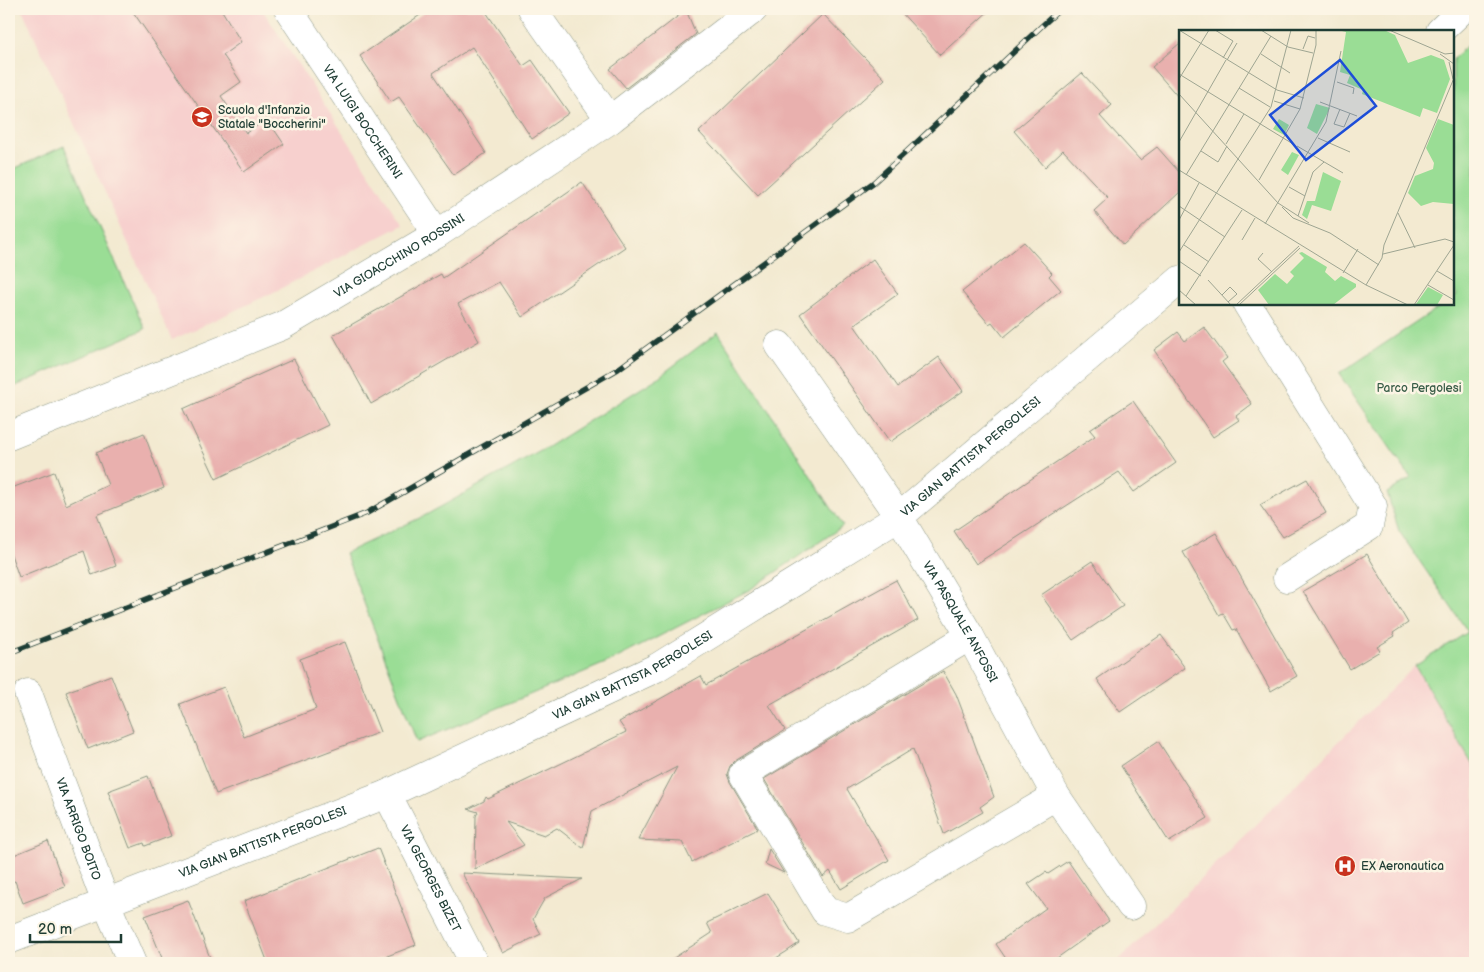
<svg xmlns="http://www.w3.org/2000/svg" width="1484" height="972" font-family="'Balsamiq Sans',sans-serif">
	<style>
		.built { fill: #f7d0ce }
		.green { fill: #9add95; stroke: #5c8d64 }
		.building { fill: #e9b0ae }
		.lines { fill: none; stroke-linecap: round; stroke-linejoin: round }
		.minor-casing { stroke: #899482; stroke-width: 29 }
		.minor { stroke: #fff; stroke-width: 28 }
		.rail-casing { stroke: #1f3d34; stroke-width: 5.5 }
		.rail { stroke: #fcf5e5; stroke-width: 4; stroke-dasharray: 11; stroke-linecap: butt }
		.labels { text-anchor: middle; stroke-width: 5; stroke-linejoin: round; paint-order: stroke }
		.poi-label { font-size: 12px; fill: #1f3d34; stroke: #fcf5e5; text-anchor: start }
		.street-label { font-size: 12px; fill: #1f3d34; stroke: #fcf5e5 }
		.park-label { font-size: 12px; fill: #385d47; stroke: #fcf5e5 }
		.inset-road { fill: none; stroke: #9ea592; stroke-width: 1 }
		.view { fill: #1d4ed8; fill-opacity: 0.15; stroke: #1d4ed8; stroke-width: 2.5 }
		.inset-edge { fill: none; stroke: #1f3d34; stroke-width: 2.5 }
	</style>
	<rect width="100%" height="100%" fill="#fcf5e5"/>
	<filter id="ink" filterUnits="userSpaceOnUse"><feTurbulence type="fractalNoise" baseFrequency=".02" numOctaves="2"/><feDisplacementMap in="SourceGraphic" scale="10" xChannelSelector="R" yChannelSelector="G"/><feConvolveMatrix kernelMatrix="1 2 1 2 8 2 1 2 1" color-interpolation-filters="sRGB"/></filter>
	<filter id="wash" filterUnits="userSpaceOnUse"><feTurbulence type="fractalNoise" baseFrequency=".0096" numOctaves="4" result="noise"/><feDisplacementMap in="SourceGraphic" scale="20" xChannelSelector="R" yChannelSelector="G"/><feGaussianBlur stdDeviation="1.12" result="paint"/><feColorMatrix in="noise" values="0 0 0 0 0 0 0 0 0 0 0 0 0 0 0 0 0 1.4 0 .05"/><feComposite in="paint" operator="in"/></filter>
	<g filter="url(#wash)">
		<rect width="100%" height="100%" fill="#f3ead1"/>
		<path class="built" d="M 22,9 L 262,9 L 403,225 L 272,293 L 172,340 Z
			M 1415,666 L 1475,769 L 1475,963 L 1116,963 Z"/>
		<path class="green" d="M 1475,38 L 1475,769 L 1415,666 L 1468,632 L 1399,531 L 1387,493 L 1411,478 L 1339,374 L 1444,304 L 1453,304 L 1453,298 L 1457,295 L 1453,289 L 1453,59 Z
			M 64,146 L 145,329 L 9,389 L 9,171 Z
			M 718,332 L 843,526 L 751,589 L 615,659 L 417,742 L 345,553 L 426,515 L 546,448 L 656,379 Z"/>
		<g id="blocks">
			<path class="building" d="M 131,9 L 221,9 L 241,42 L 223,55 L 241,82 L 221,96 L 246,133 L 267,119 L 284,144 L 244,172 Z
				M 429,9 L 484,9 L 523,66 L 532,60 L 569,113 L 532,139 L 472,47 L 433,73 L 486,153 L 454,175 L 399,97 L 391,102 L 360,56 Z
				M 898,9 L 991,9 L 940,55 Z
				M 686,10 L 696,34 L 626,88 L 610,69 Z
				M 823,14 L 885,79 L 758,195 L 699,132 Z
				M 1180,43 L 1180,99 L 1152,67 Z
				M 1082,73 L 1112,105 L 1100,116 L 1140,160 L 1157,147 L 1180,173 L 1180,192 L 1123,245 L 1094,211 L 1108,198 L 1063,150 L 1045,167 L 1014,131 Z
				M 582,182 L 625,247 L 522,317 L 499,282 L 458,304 L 479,341 L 371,404 L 333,335 L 441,274 L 443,278 Z
				M 1024,242 L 1052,273 L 1049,276 L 1061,290 L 1004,337 L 992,322 L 989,324 L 962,292 Z
				M 873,259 L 898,294 L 854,325 L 898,387 L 939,357 L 963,391 L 890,442 L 800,314 Z
				M 1204,327 L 1227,358 L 1222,362 L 1252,404 L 1236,416 L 1239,420 L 1213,437 L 1154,350 L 1178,332 L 1185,341 Z
				M 294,359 L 328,425 L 216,479 L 183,409 Z
				M 1133,401 L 1176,463 L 1134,492 L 1119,472 L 976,564 L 954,531 L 1095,436 L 1090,430 Z
				M 144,433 L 164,488 L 97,515 L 116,566 L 92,575 L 84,551 L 19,577 L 9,549 L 9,489 L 54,472 L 66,505 L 108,485 L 96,453 Z
				M 1307,479 L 1326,513 L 1283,537 L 1260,505 Z
				M 1216,533 L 1297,676 L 1271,691 L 1236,629 L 1233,630 L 1223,613 L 1219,615 L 1183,552 Z
				M 1367,554 L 1408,623 L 1393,633 L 1395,636 L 1377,647 L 1380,651 L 1350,669 L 1303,591 Z
				M 1092,561 L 1123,606 L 1073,640 L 1041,595 Z
				M 896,580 L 918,620 L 769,705 L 785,730 L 735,761 L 730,766 L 727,774 L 730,782 L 758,829 L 692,862 L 682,842 L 638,840 L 677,767 L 592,811 L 583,848 L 557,828 L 544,835 L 506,822 L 524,845 L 475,869 L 476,816 L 478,812 L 468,809 L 484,801 L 486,797 L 488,799 L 626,732 L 619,722 L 701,676 L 706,685 Z
				M 1161,635 L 1185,668 L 1120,712 L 1097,679 Z
				M 345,642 L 380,732 L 216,794 L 180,704 L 224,687 L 244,737 L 316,709 L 300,659 Z
				M 943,671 L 956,694 L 964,715 L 963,716 L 966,720 L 994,797 L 980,807 L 983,812 L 944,834 L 913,749 L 847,789 L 889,860 L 841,889 L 830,871 L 823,877 L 764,779 Z
				M 111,675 L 133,731 L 88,749 L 66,692 Z
				M 1158,741 L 1208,818 L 1169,842 L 1121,766 Z
				M 148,776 L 171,836 L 145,846 L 144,843 L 130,848 L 108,791 Z
				M 48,841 L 65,887 L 23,903 L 15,881 L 9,883 L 9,857 Z
				M 378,848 L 416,945 L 369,963 L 268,963 L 244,901 Z
				M 769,849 L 784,873 L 765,864 Z
				M 1068,861 L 1109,921 L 1050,963 L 1009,963 L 996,944 L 1046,908 L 1028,884 L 1046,872 L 1048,874 Z
				M 462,873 L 582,879 L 545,898 L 533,919 L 541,934 L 503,953 Z
				M 768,893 L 799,943 L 786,952 L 768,963 L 666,963 L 712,933 L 707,923 Z
				M 188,900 L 212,963 L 164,963 L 145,916 Z"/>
		</g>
	</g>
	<g filter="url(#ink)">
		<use href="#blocks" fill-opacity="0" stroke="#899482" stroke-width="1"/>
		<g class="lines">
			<g class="minor-casing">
				<g id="minor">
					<path id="s1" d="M 288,9 L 437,234"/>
					<path d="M 532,9 L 610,120"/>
					<path d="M 1440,31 L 1463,9"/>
					<path d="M 1247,304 L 1373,506 L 1369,526 L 1287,578"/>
					<path id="s2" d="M 779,345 L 899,517 L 970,636 L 1056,796 L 1131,906"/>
					<path id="s3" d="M 9,436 L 282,326 L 437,234 L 610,120 L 754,9"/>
					<path d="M 970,636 L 743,774 L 825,911 L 848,918 L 1056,796"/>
					<path id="s4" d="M 28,693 L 106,903 L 132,963"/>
					<path id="s5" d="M 387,794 L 474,963"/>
					<path id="s6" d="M 9,940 L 387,794 L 656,668 L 899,517 L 1180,280"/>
				</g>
			</g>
			<use href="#minor" class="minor"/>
			<g class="rail-casing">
				<path id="rail" d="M 9,653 L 367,513 L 618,369 L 874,182 L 1060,9"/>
			</g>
			<use href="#rail" class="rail"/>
		</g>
	</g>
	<defs>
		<g id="school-disc" transform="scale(1.125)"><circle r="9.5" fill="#c8321e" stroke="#fcf5e5"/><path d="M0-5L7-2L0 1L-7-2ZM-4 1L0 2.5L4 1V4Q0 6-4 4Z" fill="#fff"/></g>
		<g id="hospital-disc" transform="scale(1.125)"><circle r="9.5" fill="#c8321e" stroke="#fcf5e5"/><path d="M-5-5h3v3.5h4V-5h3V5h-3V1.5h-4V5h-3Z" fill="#fff"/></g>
	</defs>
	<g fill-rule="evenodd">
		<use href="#school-disc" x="202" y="117"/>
		<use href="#hospital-disc" x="1345" y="866"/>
	</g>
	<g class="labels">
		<g class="poi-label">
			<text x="218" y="114">Scuola d'Infanzia<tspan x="218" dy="14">Statale "Boccherini"</tspan></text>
			<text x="1361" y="870">EX Aeronautica</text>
		</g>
		<g class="street-label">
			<text dy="4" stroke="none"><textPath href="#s1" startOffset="135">VIA LUIGI BOCCHERINI</textPath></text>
			<text dy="4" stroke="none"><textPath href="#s3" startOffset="431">VIA GIOACCHINO ROSSINI</textPath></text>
			<text dy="4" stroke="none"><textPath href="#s6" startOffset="1082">VIA GIAN BATTISTA PERGOLESI</textPath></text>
			<text dy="4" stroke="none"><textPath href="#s2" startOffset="331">VIA PASQUALE ANFOSSI</textPath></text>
			<text dy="4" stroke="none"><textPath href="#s6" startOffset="678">VIA GIAN BATTISTA PERGOLESI</textPath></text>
			<text dy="4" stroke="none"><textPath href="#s4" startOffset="145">VIA ARRIGO BOITO</textPath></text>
			<text dy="4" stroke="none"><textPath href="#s6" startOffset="272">VIA GIAN BATTISTA PERGOLESI</textPath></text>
			<text dy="4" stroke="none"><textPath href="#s5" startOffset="95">VIA GEORGES BIZET</textPath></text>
		</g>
		<g class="park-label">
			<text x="1419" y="392">Parco Pergolesi</text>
		</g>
	</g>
	<g transform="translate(1179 30)">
		<rect width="275" height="275" fill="#f3ead1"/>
		<path d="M 159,0 L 205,0 L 216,5 L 229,33 L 252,25 L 265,30 L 271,49 L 258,83 L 244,78 L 241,87 L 183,64 L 184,60 L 168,53 L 171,45 L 161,42 L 167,2 ZM 137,74 L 151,78 L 138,104 L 128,98 ZM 100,89 L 110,95 L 105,105 L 94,99 ZM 259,89 L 275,95 L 275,174 L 254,172 L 242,176 L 229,163 L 236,146 L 254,139 L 255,133 L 247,118 ZM 113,122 L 120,125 L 109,145 L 102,140 ZM 144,142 L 162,151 L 152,181 L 133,175 L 128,189 L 123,185 L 128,171 L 136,171 ZM 123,222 L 148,237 L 146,242 L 156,251 L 162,246 L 177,254 L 177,257 L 154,275 L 90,275 L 79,260 L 96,244 L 108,254 L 115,246 L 111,242 L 125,228 L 120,223 ZM 249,257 L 264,265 L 258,275 L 237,274 Z" fill="#9add95"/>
		<path class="inset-road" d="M 0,0 L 98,60 L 125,68M 36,0 L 54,11 L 44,28M 82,0 L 109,17 L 134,23M 210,0 L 266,24 L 275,23M 124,19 L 129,6 L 136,8M 82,24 L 111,43M 261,24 L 275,34M 48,30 L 58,13M 270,32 L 274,49M 0,44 L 114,114M 0,49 L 30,0M 158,52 L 175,58 L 174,64M 60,58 L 91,77M 0,64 L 99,173 L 130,193M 95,71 L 121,79M 141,72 L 178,86M 161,79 L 155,94 L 165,97 L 171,83M 139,108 L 171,122M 0,112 L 47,30M 47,114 L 65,84M 118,116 L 164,143M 22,121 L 39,132 L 48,116M 0,140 L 187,255M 7,145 L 92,6M 80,150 L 121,79 L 137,15 L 137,0M 110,157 L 126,166M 0,176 L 46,207M 103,177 L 114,188 L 151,203 L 200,235M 219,183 L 236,218M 119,186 L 134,142 L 145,132M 0,190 L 20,153M 86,194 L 147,92 L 162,21M 63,210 L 76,188M 5,215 L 30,232M 0,222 L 92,77 L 112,0M 84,223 L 79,229 L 93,242M 204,224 L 266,209 L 275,212M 0,231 L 22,246M 258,241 L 275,251M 164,243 L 179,219M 29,250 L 52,275M 249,255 L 275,270M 0,260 L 17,275M 43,265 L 51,257 L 58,264 L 49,272M 7,266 L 63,180M 57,275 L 120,216M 60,275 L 121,218M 229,275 L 187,255 L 203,228 L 205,215 L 275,48M 235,275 L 275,215"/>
		<path class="view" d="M 161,30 L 197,76 L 127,130 L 91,85 Z"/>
		<rect width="275" height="275" class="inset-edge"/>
	</g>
	<rect width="1484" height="972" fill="none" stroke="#fcf5e5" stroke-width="30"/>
	<path d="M30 934v8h91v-8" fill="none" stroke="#1f3d34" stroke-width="2.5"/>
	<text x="38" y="934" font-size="15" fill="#1f3d34" stroke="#fcf5e5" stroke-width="4" paint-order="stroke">20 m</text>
</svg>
